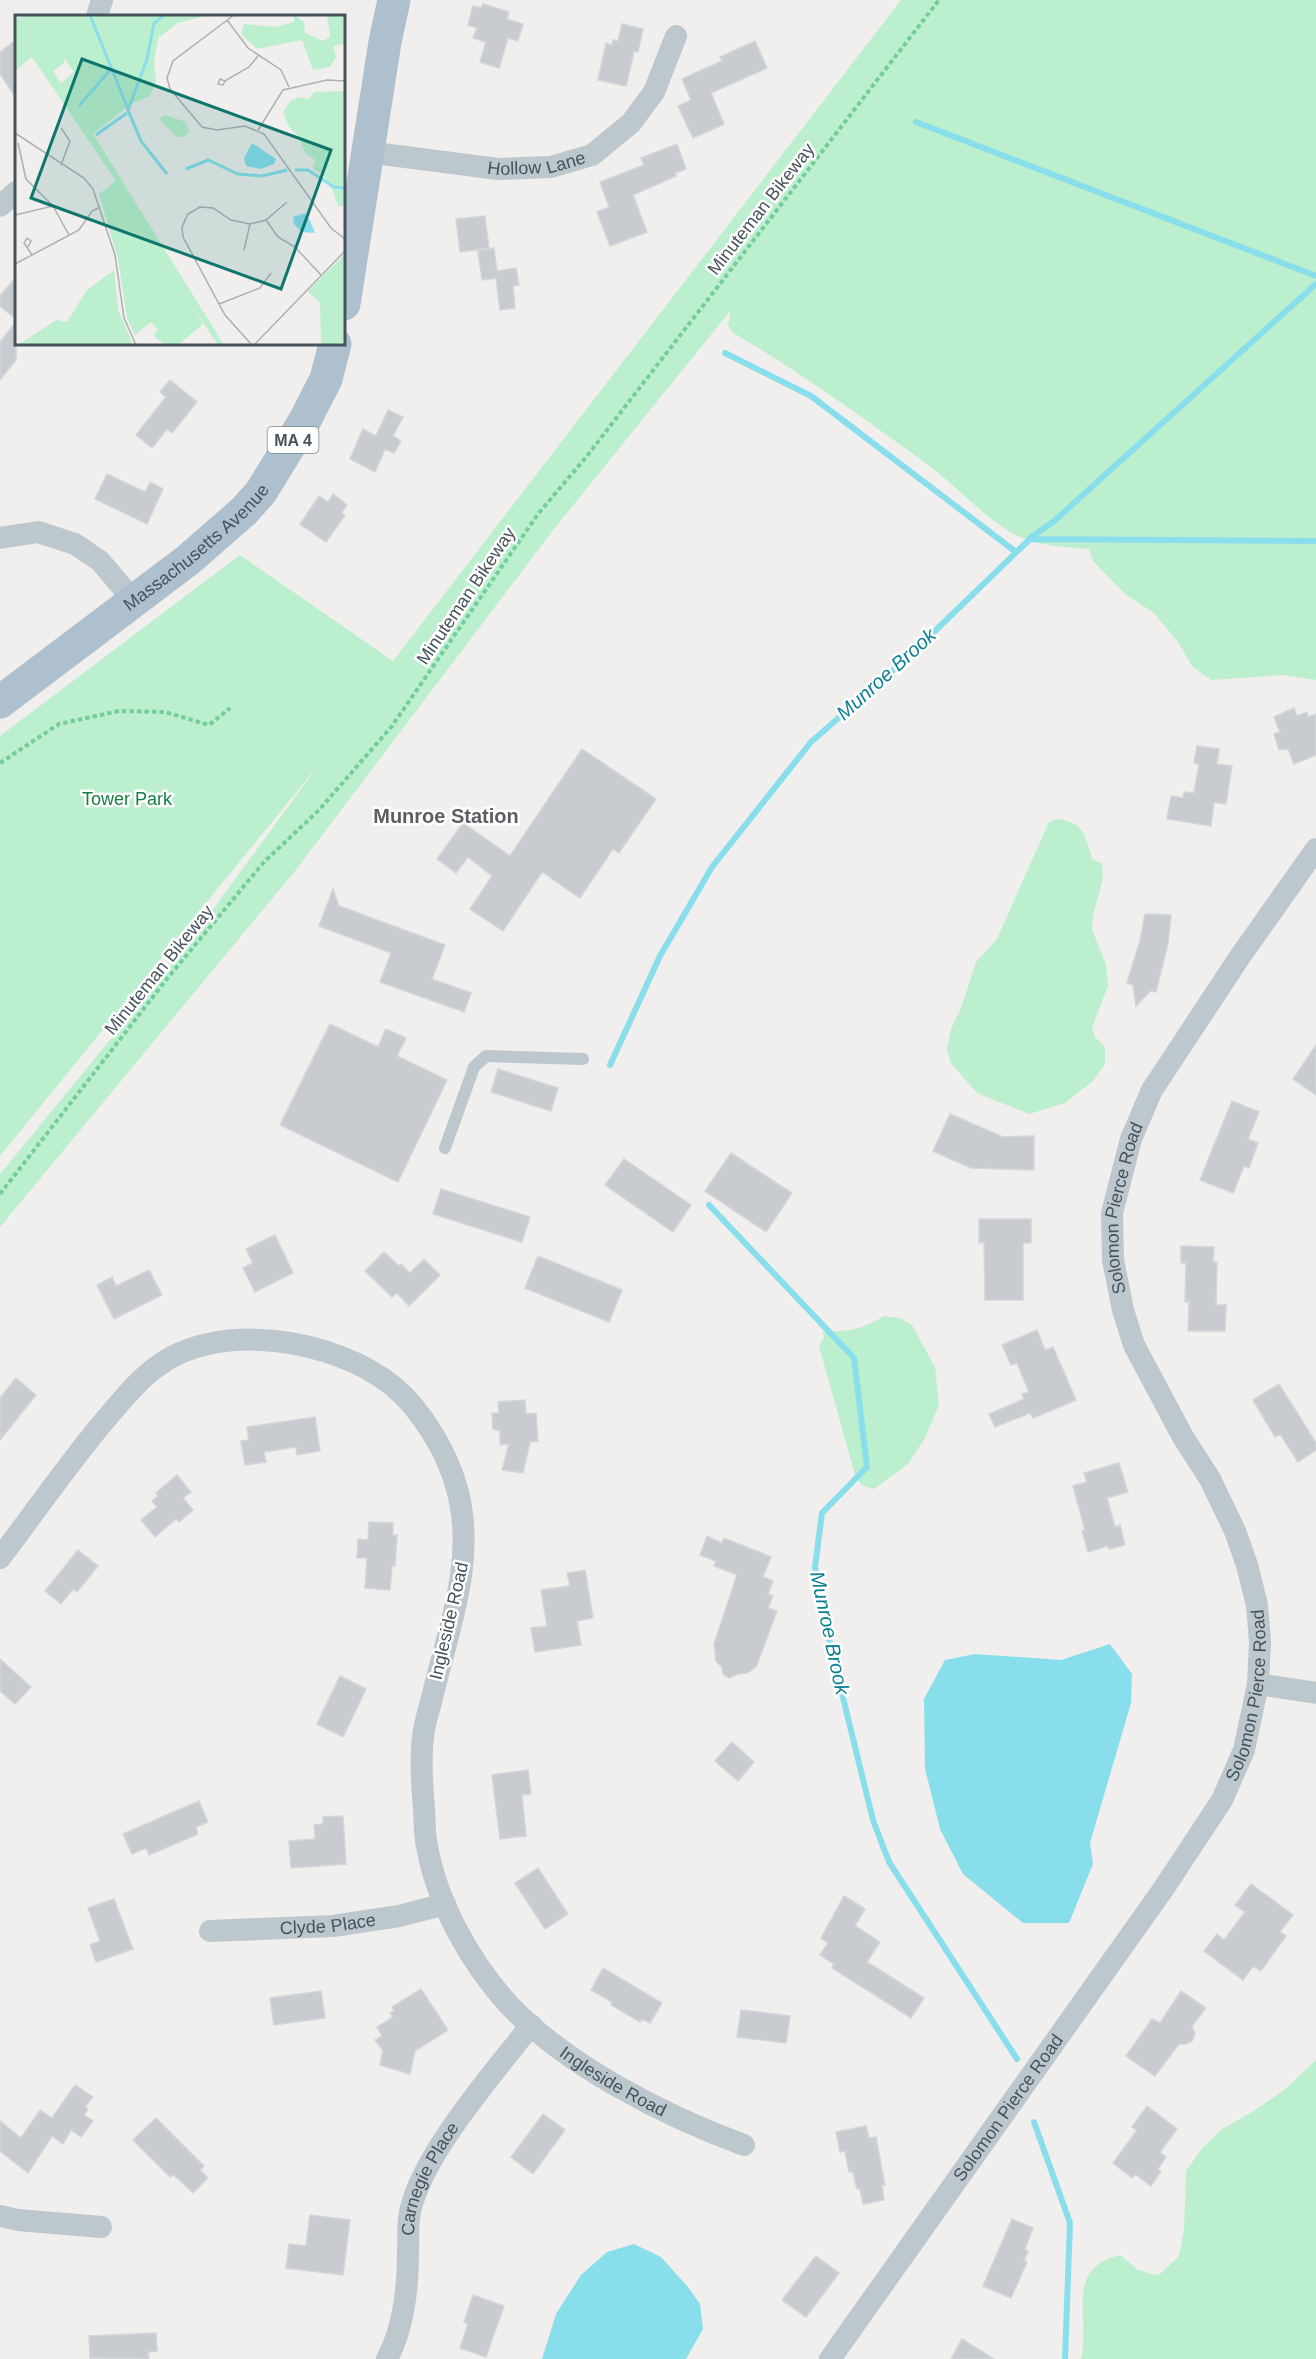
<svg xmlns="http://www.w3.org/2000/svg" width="1316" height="2359" font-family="Arial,sans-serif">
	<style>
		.green { fill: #bcefcd }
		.water { fill: #89deec }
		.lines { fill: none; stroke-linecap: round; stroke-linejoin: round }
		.stream { stroke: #89deec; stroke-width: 6 }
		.building { fill: #c8ccd1; stroke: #d2d5da; stroke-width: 1.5 }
		.path { stroke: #74cd9b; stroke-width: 4; stroke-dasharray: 4.5 3; stroke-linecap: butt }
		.lane { stroke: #bcc7ce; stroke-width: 12 }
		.street { stroke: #bcc7ce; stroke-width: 22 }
		.primary { stroke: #aec0cd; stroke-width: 33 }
		.labels { text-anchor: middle; stroke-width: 5; stroke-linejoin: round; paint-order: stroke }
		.shield { fill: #fff; stroke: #7e878d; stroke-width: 1.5 }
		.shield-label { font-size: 16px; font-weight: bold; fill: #46535c }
		.street-label { font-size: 18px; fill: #46535c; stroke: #fff }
		.park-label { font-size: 18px; fill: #177e43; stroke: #fff }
		.water-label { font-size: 20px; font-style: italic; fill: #0d8092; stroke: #fff }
		.neighbourhood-label { font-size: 20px; font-weight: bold; fill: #5b5f63; stroke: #fff }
		.inset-river { fill: none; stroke: #89deec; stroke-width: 3 }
		.inset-road { fill: none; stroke: #adb0b4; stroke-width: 1.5 }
		.view { fill: #0f766e; fill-opacity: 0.15; stroke: #0f766e; stroke-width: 3 }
		.inset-edge { fill: none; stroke: #46535c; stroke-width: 3 }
	</style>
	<rect width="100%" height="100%" fill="#f1eeee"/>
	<path class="green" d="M 901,0 L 1316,0 L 1316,680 L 1282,675 L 1211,680 L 1192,666 L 1178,642 L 1154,613 L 1125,594 L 1093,561 L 1089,549 C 1064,547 1036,546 1014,534 C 983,517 960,489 932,468 C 867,420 801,373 732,332 L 728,325 L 731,310 L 554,529 L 295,871 L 0,1227 L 0,1174 L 179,956 L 320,763 L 0,1156 L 0,736 L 240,555 L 393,661 Z
		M 1058,819 C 1086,823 1084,836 1093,860 L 1102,863 L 1103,879 L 1093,915 L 1092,929 L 1106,965 L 1108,986 L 1092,1027 L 1095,1037 L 1105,1047 L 1105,1064 L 1094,1080 L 1065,1103 L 1029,1114 L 977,1093 L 951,1063 L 947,1050 L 951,1029 L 961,1008 L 976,962 L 997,939 L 1049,822 Z
		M 884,1316 L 900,1318 L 912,1325 L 935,1367 L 939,1405 L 925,1438 L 908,1464 L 874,1489 L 861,1485 L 855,1475 L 819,1346 L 824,1337 L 823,1331 C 849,1332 863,1329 884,1316 Z
		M 1316,2060 L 1316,2359 L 1081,2359 C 1091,2318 1063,2269 1120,2255 L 1137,2269 L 1153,2275 L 1160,2274 L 1179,2256 L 1184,2230 L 1186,2171 L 1203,2147 L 1221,2130 L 1252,2112 L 1284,2090 Z"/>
	<path class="water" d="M 1110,1644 L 1132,1674 L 1131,1703 L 1090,1843 L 1093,1864 L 1069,1923 L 1023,1923 L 963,1874 L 940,1829 L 925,1769 L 924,1699 L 945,1660 L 975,1654 L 1061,1660 Z
		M 634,2244 L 661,2257 L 688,2287 L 700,2304 L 703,2329 L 686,2359 L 542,2359 L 556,2314 L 581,2275 L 607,2252 Z"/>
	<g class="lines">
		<path class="stream" d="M 916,122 L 1316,276
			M 725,353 L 811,396 L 1016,552
			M 1030,538 L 1053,522 L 1316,284
			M 610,1065 L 660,956 L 712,867 L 811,742 L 906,659 L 1030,539 L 1316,541
			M 709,1205 L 854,1358 L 867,1467 L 822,1513 L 815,1567 L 832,1653 L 873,1820 L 889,1862 L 1017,2059
			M 1034,2122 L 1070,2223 L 1065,2359"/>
	</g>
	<path class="building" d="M 483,4 L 509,12 L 507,19 L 523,24 L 518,41 L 508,38 L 499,68 L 480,62 L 486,42 L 473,38 L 477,28 L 468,25 L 473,6 L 481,8 Z
		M 622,24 L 643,29 L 638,52 L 634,52 L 626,86 L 598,80 L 606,43 L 612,45 L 613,40 L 618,41 Z
		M 16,40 L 16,98 L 0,74 L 0,52 Z
		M 755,41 L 767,68 L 711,93 L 724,124 L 693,138 L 678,106 L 691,100 L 682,79 L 722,61 L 720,57 Z
		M 677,144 L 686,169 L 675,173 L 676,176 L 633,195 L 647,232 L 610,246 L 597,212 L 609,207 L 600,182 L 644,165 L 641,158 Z
		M 485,216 L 489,248 L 460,252 L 456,219 Z
		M 494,248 L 497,271 L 516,268 L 519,285 L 513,286 L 515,308 L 500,310 L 496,278 L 482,280 L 478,251 Z
		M 16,277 L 16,319 L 0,306 L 0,296 Z
		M 16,322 L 16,360 L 0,380 L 0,342 Z
		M 170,380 L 197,402 L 172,433 L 167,429 L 152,448 L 136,435 L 166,397 L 160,392 Z
		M 388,410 L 403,417 L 393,436 L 401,441 L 394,453 L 385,449 L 375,472 L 350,459 L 363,429 L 376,436 Z
		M 107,474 L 145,492 L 150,482 L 163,489 L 147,524 L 95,499 Z
		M 333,494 L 347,505 L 341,513 L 345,515 L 326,542 L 300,524 L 319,496 L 328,502 Z
		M 1294,708 L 1297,716 L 1307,712 L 1308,717 L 1316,714 L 1316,755 L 1294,764 L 1288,749 L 1279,750 L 1274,734 L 1280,732 L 1274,717 Z
		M 1197,746 L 1219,749 L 1217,764 L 1232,766 L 1226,804 L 1214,802 L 1211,826 L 1167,819 L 1171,796 L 1183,798 L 1184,792 L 1194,793 L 1199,764 L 1194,763 Z
		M 582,749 L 656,799 L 619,853 L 613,849 L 580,898 L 542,872 L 503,931 L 470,909 L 492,876 L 468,857 L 456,873 L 437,859 L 463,823 L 510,856 Z
		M 333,889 L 339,906 L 445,945 L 432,979 L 471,993 L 464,1012 L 380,982 L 391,953 L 319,926 Z
		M 1145,914 L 1171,915 L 1168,944 L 1156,992 L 1150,991 L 1136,1006 L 1133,985 L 1127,983 L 1140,941 Z
		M 330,1024 L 378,1047 L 386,1029 L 406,1038 L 397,1056 L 447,1080 L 398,1182 L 280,1125 Z
		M 1316,1045 L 1316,1095 L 1293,1079 Z
		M 498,1069 L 558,1088 L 551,1111 L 491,1092 Z
		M 1232,1101 L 1259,1112 L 1248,1139 L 1258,1143 L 1249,1168 L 1244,1166 L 1233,1193 L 1200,1180 Z
		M 950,1114 L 1003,1137 L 1034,1136 L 1034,1170 L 971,1168 L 933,1151 Z
		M 731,1153 L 792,1193 L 766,1232 L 705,1191 Z
		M 624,1159 L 691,1205 L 673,1232 L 605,1185 Z
		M 441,1189 L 530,1217 L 522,1242 L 433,1214 Z
		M 979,1219 L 1031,1219 L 1031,1243 L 1023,1243 L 1023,1300 L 985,1300 L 984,1242 L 979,1243 Z
		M 275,1235 L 293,1273 L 255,1292 L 243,1268 L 253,1263 L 246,1249 Z
		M 1181,1246 L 1214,1247 L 1213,1262 L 1217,1262 L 1216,1305 L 1226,1305 L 1225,1331 L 1188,1331 L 1189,1302 L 1185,1302 L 1186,1263 L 1181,1263 Z
		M 384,1252 L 399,1266 L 401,1264 L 410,1273 L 424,1259 L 440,1275 L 409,1306 L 397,1293 L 392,1297 L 365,1271 Z
		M 538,1256 L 622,1290 L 609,1322 L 525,1288 Z
		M 149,1270 L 162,1295 L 114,1319 L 97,1285 L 112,1277 L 116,1286 Z
		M 1037,1330 L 1045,1350 L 1053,1347 L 1076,1400 L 1033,1418 L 1030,1413 L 995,1427 L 989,1414 L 1024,1399 L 1022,1394 L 1029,1392 L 1017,1363 L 1011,1365 L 1002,1345 Z
		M 16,1378 L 36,1395 L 0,1440 L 0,1398 Z
		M 1279,1384 L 1316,1443 L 1316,1450 L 1298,1462 L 1280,1434 L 1275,1437 L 1253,1400 Z
		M 525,1400 L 526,1414 L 536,1413 L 538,1441 L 530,1442 L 523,1473 L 502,1470 L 509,1444 L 500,1445 L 500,1431 L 493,1429 L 492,1413 L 499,1413 L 498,1402 Z
		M 315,1417 L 320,1451 L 297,1455 L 296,1447 L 264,1452 L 266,1462 L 245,1465 L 241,1441 L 249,1440 L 247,1427 Z
		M 1119,1463 L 1128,1492 L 1107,1498 L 1115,1527 L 1120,1525 L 1125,1545 L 1109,1549 L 1108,1546 L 1088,1552 L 1082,1531 L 1085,1530 L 1073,1486 L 1087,1482 L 1084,1473 Z
		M 177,1475 L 191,1492 L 183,1498 L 193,1510 L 179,1522 L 176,1519 L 155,1537 L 141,1520 L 157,1507 L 152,1501 L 158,1496 L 156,1493 Z
		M 369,1522 L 393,1523 L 393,1535 L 397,1535 L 395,1566 L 392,1566 L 390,1590 L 365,1588 L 367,1558 L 357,1558 L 358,1539 L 368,1540 Z
		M 707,1536 L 722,1543 L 724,1538 L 771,1557 L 763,1577 L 773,1581 L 768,1594 L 773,1596 L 768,1608 L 777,1611 L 756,1667 L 747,1673 L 738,1674 L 729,1678 L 723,1674 L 722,1667 L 716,1661 L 714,1644 L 737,1575 L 714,1566 L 716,1561 L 700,1555 Z
		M 78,1550 L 98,1566 L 77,1592 L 73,1589 L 61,1604 L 45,1591 Z
		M 585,1570 L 593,1618 L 577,1621 L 581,1645 L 535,1652 L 531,1628 L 547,1626 L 541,1590 L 570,1586 L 567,1573 Z
		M 0,1659 L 31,1687 L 15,1704 L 0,1691 Z
		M 340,1676 L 366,1689 L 343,1737 L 317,1724 Z
		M 732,1742 L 754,1762 L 738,1781 L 715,1761 Z
		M 528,1770 L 531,1794 L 522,1795 L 526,1836 L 500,1839 L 492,1775 Z
		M 199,1801 L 208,1822 L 196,1827 L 198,1834 L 149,1855 L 146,1848 L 132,1854 L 123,1834 Z
		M 343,1816 L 346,1864 L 291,1868 L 289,1841 L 315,1839 L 314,1825 L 323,1824 L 323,1817 Z
		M 538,1868 L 568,1914 L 545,1929 L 515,1883 Z
		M 1251,1884 L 1293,1915 L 1280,1932 L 1286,1936 L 1261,1971 L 1253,1966 L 1243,1980 L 1204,1951 L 1217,1934 L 1224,1940 L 1245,1912 L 1235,1905 Z
		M 844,1896 L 865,1909 L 855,1926 L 880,1942 L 867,1962 L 924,1998 L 911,2018 L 832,1968 L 834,1964 L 820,1955 L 828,1943 L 821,1938 Z
		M 114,1899 L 133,1949 L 96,1962 L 90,1945 L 100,1941 L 88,1908 Z
		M 603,1968 L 662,2003 L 650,2023 L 642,2019 L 640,2022 L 611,2005 L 612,2002 L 591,1990 Z
		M 421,1989 L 448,2030 L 415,2051 L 410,2074 L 380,2065 L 383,2051 L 375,2040 L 382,2036 L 377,2027 L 393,2017 L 390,2013 L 394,2011 L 392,2007 Z
		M 321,1991 L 325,2018 L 274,2025 L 270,1998 Z
		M 1181,1991 L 1206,2008 L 1192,2026 L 1195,2034 L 1192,2041 L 1186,2044 L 1179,2044 L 1155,2076 L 1126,2056 L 1152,2019 L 1160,2023 Z
		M 741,2010 L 790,2016 L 786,2043 L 737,2037 Z
		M 75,2085 L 93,2097 L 85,2107 L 88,2109 L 84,2115 L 93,2121 L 81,2137 L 71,2130 L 63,2144 L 52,2136 L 28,2173 L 0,2151 L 0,2121 L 21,2138 L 40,2110 L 52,2118 Z
		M 1147,2106 L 1177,2129 L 1160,2152 L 1166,2157 L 1158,2169 L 1161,2171 L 1151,2186 L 1135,2174 L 1132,2178 L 1113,2163 L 1137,2130 L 1132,2127 Z
		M 543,2114 L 565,2130 L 533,2174 L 511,2157 Z
		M 156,2118 L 204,2166 L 200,2170 L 208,2178 L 193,2193 L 173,2174 L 170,2177 L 133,2140 Z
		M 866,2126 L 869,2138 L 876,2137 L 885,2185 L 882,2185 L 884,2200 L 863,2204 L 860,2189 L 857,2189 L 853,2172 L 849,2172 L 845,2151 L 840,2152 L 836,2132 Z
		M 310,2215 L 350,2220 L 343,2275 L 286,2268 L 289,2244 L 306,2246 Z
		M 1012,2219 L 1033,2228 L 1025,2249 L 1028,2251 L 1024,2261 L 1027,2262 L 1011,2298 L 983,2286 Z
		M 816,2256 L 839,2273 L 806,2317 L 782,2300 Z
		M 473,2295 L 504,2306 L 486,2357 L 460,2348 L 468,2324 L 464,2322 Z
		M 156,2333 L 157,2351 L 148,2352 L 149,2359 L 90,2358 L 89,2336 Z
		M 962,2339 L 994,2359 L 951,2359 Z"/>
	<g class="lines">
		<path class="path" d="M 0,763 L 59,724 L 119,711 L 165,712 L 209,725 L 230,708
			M 0,1194 L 166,980 L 264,862 L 319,810 L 392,726 L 538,514 L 587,456 L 939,0"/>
		<path class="lane" d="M 445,1148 L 474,1067 L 486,1056 L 583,1059"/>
		<g class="street">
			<path d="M 97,16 L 102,0"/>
			<path id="s1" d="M 367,152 L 498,169 L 551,167 L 592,155 L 631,123 L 654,92 L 676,36"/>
			<path d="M 0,206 L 16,192"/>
			<path d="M 0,538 L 38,532 L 75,544 L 100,561 L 134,601"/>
			<path id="s2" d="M 0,1558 C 35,1512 68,1464 105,1420 C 121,1402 136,1382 155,1368 C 217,1319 335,1339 393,1386 C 422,1410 448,1454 457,1489 C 477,1561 447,1632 431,1702 C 428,1713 424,1725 423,1737 C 420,1761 422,1786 424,1809 C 425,1821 424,1834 427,1846 C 437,1903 470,1962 509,2005 C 567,2066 665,2116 744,2145"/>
			<path d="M 1258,1684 L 1316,1693"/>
			<path id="s3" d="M 210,1931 L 333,1926 L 399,1916 L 445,1904"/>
			<path d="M 0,2216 L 18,2220 L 101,2227"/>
			<path id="s4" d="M 387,2359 C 404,2327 408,2289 408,2253 C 409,2240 407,2224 410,2212 C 422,2154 494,2073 531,2025"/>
			<path id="s5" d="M 830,2359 L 1164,1888 L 1222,1800 L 1244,1750 L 1258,1684 L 1260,1642 L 1257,1605 L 1247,1565 L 1235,1531 L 1210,1479 L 1183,1437 L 1134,1345 L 1123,1310 L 1113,1260 L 1112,1213 L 1131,1139 L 1152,1090 L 1239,958 L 1316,849"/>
		</g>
		<g class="primary">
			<path d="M 344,304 L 385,42 L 394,0"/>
			<path id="s6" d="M 0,702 L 188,560 L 244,511 L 261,492 L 304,422 L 326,379 L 335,344"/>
		</g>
	</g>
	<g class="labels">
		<rect class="shield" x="267.5" y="427" width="51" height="26" rx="4.5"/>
		<g class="shield-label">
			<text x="293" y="446">MA 4</text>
		</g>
		<g class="street-label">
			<text dy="6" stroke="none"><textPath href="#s1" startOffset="171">Hollow Lane</textPath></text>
			<text transform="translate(761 209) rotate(-52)" y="6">Minuteman Bikeway</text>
			<text dy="6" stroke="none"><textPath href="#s6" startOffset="250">Massachusetts Avenue</textPath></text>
			<text transform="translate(466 596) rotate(-56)" y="6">Minuteman Bikeway</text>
			<text transform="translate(159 970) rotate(-51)" y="6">Minuteman Bikeway</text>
			<text dy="6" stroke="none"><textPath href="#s5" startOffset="1314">Solomon Pierce Road</textPath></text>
			<text transform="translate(449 1621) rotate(-77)" y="6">Ingleside Road</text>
			<text dy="6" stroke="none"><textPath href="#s5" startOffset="792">Solomon Pierce Road</textPath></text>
			<text dy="6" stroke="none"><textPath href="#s3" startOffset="118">Clyde Place</textPath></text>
			<text dy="6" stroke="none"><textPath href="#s2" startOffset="1296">Ingleside Road</textPath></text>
			<text dy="6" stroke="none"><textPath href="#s5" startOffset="308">Solomon Pierce Road</textPath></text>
			<text dy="6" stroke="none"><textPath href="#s4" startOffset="188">Carnegie Place</textPath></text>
		</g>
		<g class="park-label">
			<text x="127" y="805">Tower Park</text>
		</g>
		<g class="water-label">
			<text transform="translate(886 674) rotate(-42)" y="7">Munroe Brook</text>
			<text transform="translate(830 1633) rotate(78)" y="7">Munroe Brook</text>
		</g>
		<g class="neighbourhood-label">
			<text x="446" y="823">Munroe Station</text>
		</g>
	</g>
	<g transform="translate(15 15)">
		<rect width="330" height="330" fill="#f1eeee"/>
		<path d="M 10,0 L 194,0 L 163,8 L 143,23 L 139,47 L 141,65 L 135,81 L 116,89 L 78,119 L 209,330 L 203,330 L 178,292 L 188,309 L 163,330 L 150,330 L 138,320 L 143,315 L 136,307 L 120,320 L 112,303 L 103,244 L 84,179 L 101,166 L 17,42 L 0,56 L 0,4 ZM 49,43 L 59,57 L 46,68 L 38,56 L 49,48 ZM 279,0 L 289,7 L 290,18 L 308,26 L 315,22 L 312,0 L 330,0 L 330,29 L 318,31 L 321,42 L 315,52 L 298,55 L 287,25 L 242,34 L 226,19 L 229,9 L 260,12 L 279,7 ZM 330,76 L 330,191 L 323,191 L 317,174 L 309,161 L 298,154 L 300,145 L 290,138 L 284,122 L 274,112 L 268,98 L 275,86 L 284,82 L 294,84 L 299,77 ZM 150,100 L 171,107 L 174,117 L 169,122 L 162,122 L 144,104 ZM 330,239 L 330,330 L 306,330 L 305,288 L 293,276 ZM 99,255 L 103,295 L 118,330 L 3,330 L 41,305 L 52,307 L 72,275 Z" fill="#bcefcd" fill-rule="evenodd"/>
		<path d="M 237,128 L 261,144 L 259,149 L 246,154 L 231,151 L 229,143 ZM 290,198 L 295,206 L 300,218 L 287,217 L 279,209 L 278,202 Z" fill="#89deec"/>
		<path class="inset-river" d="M 75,0 L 113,94M 149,0 L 139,8 L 132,44 L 113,95 L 126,126 L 152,159M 64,91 L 95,55M 81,120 L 112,98M 171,154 L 193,145 L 223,159 L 247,161 L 272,155M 280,155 L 293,155 L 319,172 L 330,173"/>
		<path class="inset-road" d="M 219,0 L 158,46 L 152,63 L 155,74 L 187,112 L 202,115 L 230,111 L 249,119 L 316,213 L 330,224M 212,5 L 233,33 L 266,55 L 274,72M 210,66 L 208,70 L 203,69 L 205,64 L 210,66 L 234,52 L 243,41M 46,113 L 55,126 L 46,150M 243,115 L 268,75 L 312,65 L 330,66M 0,118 L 69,163 L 78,174 L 100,240 L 109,303 L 121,330M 3,128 L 11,164 L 38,191M 0,200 L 38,191 L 54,220M 251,205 L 263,222 L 280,232 L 306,260M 13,232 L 16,226 L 12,223 L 9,228 L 17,240M 229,235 L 235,209M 0,249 L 64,215 L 77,196 L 85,192M 204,289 L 245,273 L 256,258M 237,330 L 210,300 L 168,222 L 167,212 L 173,199 L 185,192 L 198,193 L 216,205 L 235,209 L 251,205 L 272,187M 239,330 L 330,236"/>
		<path class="view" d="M 67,44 L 316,135 L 266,274 L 16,183 Z"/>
		<rect width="330" height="330" class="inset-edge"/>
	</g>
</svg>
